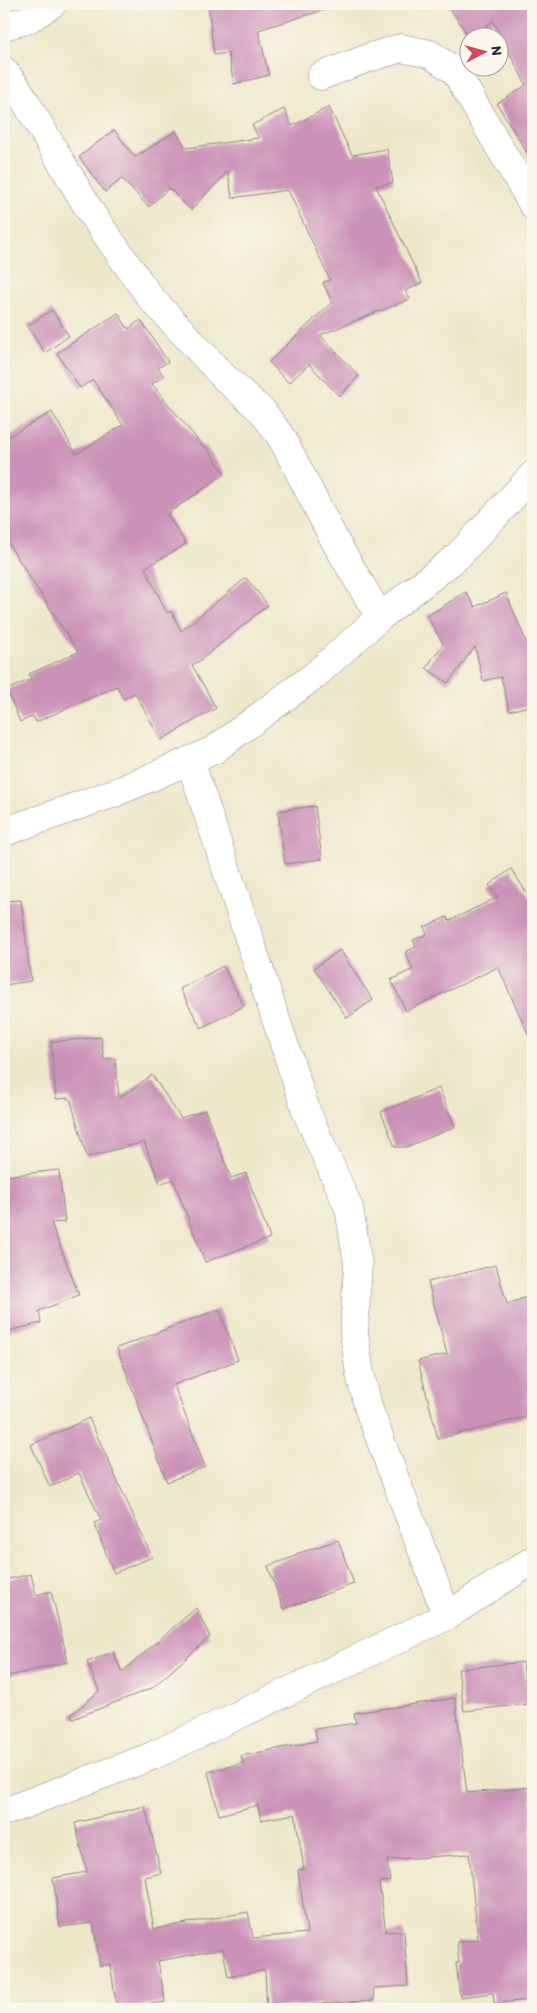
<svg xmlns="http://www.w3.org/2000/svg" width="537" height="2013" font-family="Itim,sans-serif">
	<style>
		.building { fill: #ca92b7 }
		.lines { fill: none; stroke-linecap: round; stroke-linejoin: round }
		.minor-casing { stroke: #888482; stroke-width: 29 }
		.secondary-casing { stroke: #888482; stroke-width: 29 }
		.minor { stroke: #fff; stroke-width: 28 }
		.secondary { stroke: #fff; stroke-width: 28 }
	</style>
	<rect width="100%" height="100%" fill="#fbf7ec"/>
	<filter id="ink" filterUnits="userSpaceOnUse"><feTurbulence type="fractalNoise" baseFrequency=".02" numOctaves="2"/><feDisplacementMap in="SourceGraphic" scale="10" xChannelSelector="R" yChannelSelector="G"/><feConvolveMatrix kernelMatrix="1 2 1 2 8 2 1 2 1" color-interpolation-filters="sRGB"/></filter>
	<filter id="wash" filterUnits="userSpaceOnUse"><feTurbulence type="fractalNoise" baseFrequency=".0096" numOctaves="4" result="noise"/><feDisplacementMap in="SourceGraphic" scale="20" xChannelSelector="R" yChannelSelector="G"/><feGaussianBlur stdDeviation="1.12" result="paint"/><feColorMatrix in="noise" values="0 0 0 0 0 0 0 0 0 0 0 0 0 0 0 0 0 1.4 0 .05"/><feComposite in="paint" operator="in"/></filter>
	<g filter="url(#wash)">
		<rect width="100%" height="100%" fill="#ede7ca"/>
		<g id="blocks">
			<path class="building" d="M 208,4 L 324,4 L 324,10 L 258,30 L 269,75 L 234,84 L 228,53 L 214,55 Z
				M 447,4 L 533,4 L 533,162 L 497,104 L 526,85 L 493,21 L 470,38 Z
				M 329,107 L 352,155 L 387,149 L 393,183 L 376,186 L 422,283 L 405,291 L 410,299 L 320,335 L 359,376 L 339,396 L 309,364 L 289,383 L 269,362 L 332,302 L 323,283 L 330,280 L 288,190 L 232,198 L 228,171 L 191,210 L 169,188 L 149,207 L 122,179 L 105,192 L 79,157 L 114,130 L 135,157 L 176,131 L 186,148 L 259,138 L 252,125 L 284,109 L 292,126 Z
				M 52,310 L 69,336 L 45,353 L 27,326 Z
				M 118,313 L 128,329 L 141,320 L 168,362 L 158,368 L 164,376 L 152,384 L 204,448 L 205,445 L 225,474 L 167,514 L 186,544 L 145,568 L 167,613 L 171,611 L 181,631 L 246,578 L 268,605 L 201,660 L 192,665 L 216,708 L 161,740 L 135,693 L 123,699 L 117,686 L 36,722 L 33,716 L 20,722 L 7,690 L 31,679 L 29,674 L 78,652 L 4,537 L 4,439 L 52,412 L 76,454 L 123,425 L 93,380 L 80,388 L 57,353 Z
				M 466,592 L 475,607 L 506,593 L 533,658 L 533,705 L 509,711 L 501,677 L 483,681 L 475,647 L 448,683 L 426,668 L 443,644 L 427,616 Z
				M 315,806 L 322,859 L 285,864 L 278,811 Z
				M 511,869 L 533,902 L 533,1045 L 498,967 L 406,1011 L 391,980 L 413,969 L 405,952 L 416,947 L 413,940 L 427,934 L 424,927 L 447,917 L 449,921 L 498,897 L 489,885 Z
				M 21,900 L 31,981 L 4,985 L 4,901 Z
				M 340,950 L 373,1000 L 347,1018 L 314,968 Z
				M 223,966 L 244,1006 L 201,1028 L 180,989 Z
				M 101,1037 L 104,1059 L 115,1058 L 119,1098 L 152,1075 L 181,1118 L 205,1110 L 231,1178 L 246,1173 L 270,1238 L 205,1262 L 173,1179 L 160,1184 L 144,1142 L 87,1157 L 70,1098 L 56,1099 L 51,1042 Z
				M 439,1088 L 455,1127 L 406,1147 L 395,1147 L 381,1112 Z
				M 59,1170 L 65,1222 L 51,1223 L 79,1295 L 39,1311 L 41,1323 L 4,1332 L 4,1176 Z
				M 496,1265 L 507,1304 L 533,1295 L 533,1415 L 438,1439 L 418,1361 L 447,1354 L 428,1282 Z
				M 219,1309 L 238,1360 L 174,1385 L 205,1467 L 167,1482 L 117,1348 Z
				M 89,1418 L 152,1557 L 114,1573 L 94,1523 L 101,1520 L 79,1473 L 50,1487 L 31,1445 Z
				M 338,1540 L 354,1584 L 283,1609 L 268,1566 L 296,1556 L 296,1554 Z
				M 31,1574 L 36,1595 L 51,1591 L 68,1662 L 4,1677 L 4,1580 Z
				M 196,1608 L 210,1637 L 152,1688 L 73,1719 L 71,1715 L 99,1691 L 87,1662 L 113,1652 L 122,1672 Z
				M 523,1662 L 528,1704 L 464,1711 L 458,1669 Z
				M 455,1698 L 467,1793 L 531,1787 L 533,2000 L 494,2003 L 493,1993 L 460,1997 L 456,1963 L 459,1963 L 457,1942 L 478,1940 L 469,1854 L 387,1860 L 390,1881 L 379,1882 L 386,1932 L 404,1931 L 408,1986 L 373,1988 L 374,2000 L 267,2008 L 265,1970 L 228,1977 L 223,1949 L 158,1961 L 165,2002 L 117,2009 L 110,1964 L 100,1966 L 93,1923 L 60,1927 L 53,1878 L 87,1872 L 75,1823 L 145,1806 L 161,1873 L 145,1877 L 154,1929 L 248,1912 L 253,1938 L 307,1933 L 298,1870 L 304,1869 L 295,1814 L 261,1820 L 258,1805 L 219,1815 L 208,1772 L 243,1763 L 241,1756 L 317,1741 L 315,1729 L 356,1723 L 354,1713 Z"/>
		</g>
	</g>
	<g filter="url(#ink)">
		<use href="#blocks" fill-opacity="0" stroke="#888482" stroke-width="1"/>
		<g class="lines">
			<g class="minor-casing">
				<path id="minor" d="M 4,26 L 27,20 L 52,4
					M 4,71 L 18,89 L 93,216 L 150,297 L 224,377 L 263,412 L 283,440 L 336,543 L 380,617
					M 321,76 L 368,58 L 401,48 L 430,54 L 455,71 L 533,205
					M 190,760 L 307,1113 L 349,1208 L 358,1264 L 354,1333 L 360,1374 L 369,1410 L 447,1616
					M 4,832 L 117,792 L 214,750 L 315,675 L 380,617 L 457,557 L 533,475"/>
			</g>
			<g class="secondary-casing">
				<path id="secondary" d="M 4,1812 L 152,1756 L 447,1616 L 533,1560"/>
			</g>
			<use href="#minor" class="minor"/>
			<use href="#secondary" class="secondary"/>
		</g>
	</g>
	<rect width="537" height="2013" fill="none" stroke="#fbf7ec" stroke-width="20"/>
	<g transform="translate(484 52) rotate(84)"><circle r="24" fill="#fbf7ec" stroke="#a4a2a5"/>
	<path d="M0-4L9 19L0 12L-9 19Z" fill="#d1495b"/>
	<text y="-8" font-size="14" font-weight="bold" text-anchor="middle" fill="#22223b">N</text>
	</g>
</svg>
